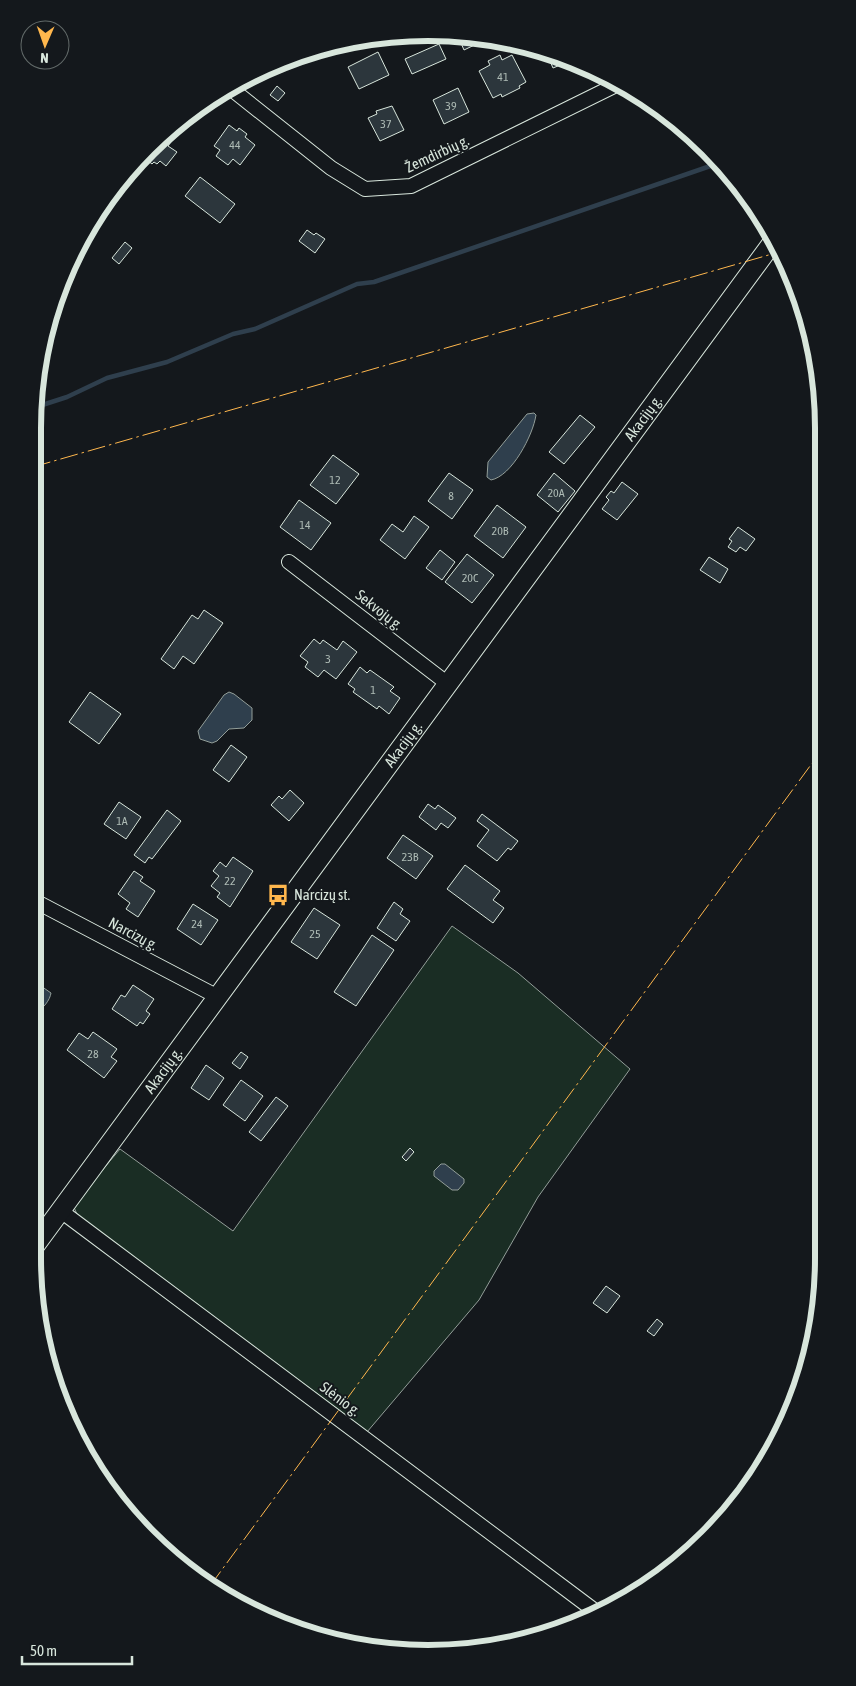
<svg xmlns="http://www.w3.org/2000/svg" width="856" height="1686" font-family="'Asap Condensed',sans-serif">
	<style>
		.green { fill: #1a2d24; stroke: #939e99 }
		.water { fill: #2f3f4d; stroke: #939e99 }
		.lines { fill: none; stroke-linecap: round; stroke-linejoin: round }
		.stream { stroke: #2f3f4d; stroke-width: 4.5 }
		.building { fill: #2c363c; stroke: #d8e6dc }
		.street-casing { stroke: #d8e6dc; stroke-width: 16 }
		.secondary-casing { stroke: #d8e6dc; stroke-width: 21 }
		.street { stroke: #14181c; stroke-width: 14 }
		.secondary { stroke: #14181c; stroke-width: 19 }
		.power { stroke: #ffb74d; stroke-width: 1; stroke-dasharray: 18 4 2.5 4; stroke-linecap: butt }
		.labels { text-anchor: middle; stroke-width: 4; stroke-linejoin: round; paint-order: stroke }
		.number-label { font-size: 12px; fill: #adbab4 }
		.street-label { font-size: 15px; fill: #d8e6dc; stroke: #14181c }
		.poi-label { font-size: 15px; fill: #d8e6dc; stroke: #14181c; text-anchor: start }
		.rim { fill: none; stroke: #d8e6dc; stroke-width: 6 }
	</style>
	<rect width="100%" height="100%" fill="#14181c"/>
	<path class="green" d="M 452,926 L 518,973 L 630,1069 L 538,1197 L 479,1300 L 367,1432 L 79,1219 L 73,1205 L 120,1149 L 233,1231 Z"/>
	<path class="water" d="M 534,413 L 536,415 C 533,435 512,476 491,480 L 487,477 L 488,462 L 527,414 Z
		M 229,692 L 234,694 L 252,708 L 252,720 L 244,728 L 229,729 L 217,741 L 212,743 L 200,739 L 198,731 L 224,695 Z
		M 41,986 L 51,993 C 50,1000 43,1009 37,1011 L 33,1009 L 33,991 L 35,987 Z
		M 441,1164 L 445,1164 L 464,1179 L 464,1183 L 458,1190 L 452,1190 L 434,1176 L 434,1171 Z"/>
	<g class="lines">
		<path class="stream" d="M 33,408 L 67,397 L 107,378 L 167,362 L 233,334 L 255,329 L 357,284 L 374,282 L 719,163"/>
	</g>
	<path class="building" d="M 457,34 L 487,39 L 464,50 Z
		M 439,44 L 446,59 L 412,74 L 405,59 Z
		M 378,52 L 389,75 L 359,89 L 348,67 Z
		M 546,52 L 570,61 L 553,68 Z
		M 500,55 L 502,60 L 512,55 L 526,82 L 519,86 L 520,88 L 502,97 L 501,94 L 493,98 L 479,71 L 490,65 L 488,61 Z
		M 277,86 L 285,93 L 278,101 L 270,95 Z
		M 458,88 L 469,112 L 444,124 L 433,100 Z
		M 202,106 L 190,122 L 185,118 Z
		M 392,106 L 404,130 L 380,141 L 368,118 L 377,114 L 376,111 Z
		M 229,125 L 237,131 L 239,128 L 247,134 L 245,137 L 255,145 L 240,165 L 233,159 L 228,165 L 216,156 L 220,150 L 214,146 Z
		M 165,136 L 171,142 L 168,146 L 177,152 L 166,166 L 160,161 L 157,164 L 154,162 L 152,164 L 143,157 Z
		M 200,177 L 235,204 L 220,223 L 185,196 Z
		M 307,230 L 314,235 L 316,233 L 325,239 L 315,253 L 299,241 Z
		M 125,242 L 132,248 L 119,264 L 112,258 Z
		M 580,415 L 595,427 L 564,464 L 549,452 Z
		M 333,455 L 359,474 L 336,504 L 310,485 Z
		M 449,473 L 473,490 L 452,519 L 428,501 Z
		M 554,473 L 575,491 L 558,512 L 537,495 Z
		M 622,482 L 638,494 L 617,520 L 602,509 L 609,500 L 606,497 L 611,491 L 614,493 Z
		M 299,500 L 331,523 L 311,550 L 280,527 Z
		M 497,505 L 526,527 L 503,558 L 474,536 Z
		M 414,516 L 429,527 L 405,559 L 380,540 L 392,524 L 403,532 Z
		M 738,527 L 755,539 L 746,551 L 740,547 L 736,552 L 728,547 L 732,541 L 729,539 Z
		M 440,550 L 455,562 L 442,580 L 426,568 Z
		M 467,554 L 494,575 L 472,603 L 445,582 Z
		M 709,557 L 728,569 L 720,583 L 700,570 Z
		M 204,610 L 223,623 L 194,664 L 183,656 L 174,669 L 161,659 L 192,615 L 198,619 Z
		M 314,639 L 320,644 L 323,640 L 337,650 L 343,641 L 357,652 L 336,679 L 324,670 L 318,677 L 305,667 L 308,662 L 300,656 Z
		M 360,667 L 367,673 L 370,670 L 394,687 L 390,691 L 400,698 L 389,714 L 379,706 L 377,709 L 353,692 L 355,689 L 348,684 Z
		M 90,692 L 121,714 L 99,744 L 69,722 Z
		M 231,745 L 247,757 L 229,782 L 213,770 Z
		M 290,790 L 304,803 L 289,821 L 271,805 L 279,796 L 282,799 Z
		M 119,802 L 141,817 L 126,839 L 104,824 Z
		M 428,804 L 435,809 L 438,805 L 456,818 L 448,828 L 441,823 L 436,830 L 419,817 Z
		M 167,810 L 181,821 L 152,859 L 149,857 L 145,863 L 134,855 Z
		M 482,814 L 518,841 L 511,850 L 508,848 L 497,861 L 477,846 L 489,830 L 477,821 Z
		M 403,835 L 433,856 L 416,879 L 387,858 Z
		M 233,857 L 253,871 L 230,907 L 217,897 L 220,893 L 211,886 L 219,876 L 213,871 L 220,862 L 226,867 Z
		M 465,865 L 500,891 L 493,900 L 504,908 L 493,923 L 447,889 Z
		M 134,871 L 143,877 L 140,881 L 155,891 L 138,917 L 126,909 L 130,903 L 118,894 Z
		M 394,902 L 403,909 L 400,914 L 410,921 L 396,941 L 377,928 Z
		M 193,904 L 218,920 L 201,945 L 177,929 Z
		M 314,908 L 340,925 L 317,959 L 291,942 Z
		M 372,935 L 394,950 L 356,1006 L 334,992 Z
		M 133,985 L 154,999 L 146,1011 L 150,1014 L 143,1024 L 140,1022 L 137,1026 L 112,1009 L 121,995 L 125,997 Z
		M 93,1032 L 117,1049 L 111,1057 L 117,1061 L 104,1078 L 67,1050 L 79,1033 L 88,1039 Z
		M 241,1052 L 248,1057 L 240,1069 L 232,1063 Z
		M 206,1065 L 224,1078 L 209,1100 L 191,1088 Z
		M 241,1080 L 263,1096 L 245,1121 L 223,1105 Z
		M 276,1097 L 288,1106 L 261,1141 L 249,1132 Z
		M 410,1148 L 414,1152 L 406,1161 L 402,1157 Z
		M 606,1286 L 620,1296 L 607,1313 L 593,1303 Z
		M 657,1319 L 663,1324 L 654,1336 L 647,1331 Z"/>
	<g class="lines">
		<g class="street-casing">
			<path id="street" d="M 229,87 L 331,168 L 365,189 L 411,186 L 618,84
				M 289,562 L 448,684
				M 33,900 L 218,997
				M 61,1211 L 599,1614"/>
		</g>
		<g class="secondary-casing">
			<g id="secondary">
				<path id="s1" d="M 33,1248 L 773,242"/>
			</g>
		</g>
		<use href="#street" class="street"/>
		<use href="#secondary" class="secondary"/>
		<path class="power" d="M 33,467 L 779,252
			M 210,1586 L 821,751"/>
	</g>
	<defs>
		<g id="bus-bare" transform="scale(1.725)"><path d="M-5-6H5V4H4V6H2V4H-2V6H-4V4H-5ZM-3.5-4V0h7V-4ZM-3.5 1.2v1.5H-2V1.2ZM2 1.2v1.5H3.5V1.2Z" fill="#ffb74d" stroke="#14181c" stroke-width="2.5" paint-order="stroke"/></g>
	</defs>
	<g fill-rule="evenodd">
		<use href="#bus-bare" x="278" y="895"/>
	</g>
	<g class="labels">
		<g class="number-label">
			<text x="503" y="81">41</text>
			<text x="451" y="110">39</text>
			<text x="386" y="128">37</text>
			<text x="235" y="149">44</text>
			<text x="335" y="484">12</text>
			<text x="556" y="497">20A</text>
			<text x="451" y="500">8</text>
			<text x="305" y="529">14</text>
			<text x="500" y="535">20B</text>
			<text x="470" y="582">20C</text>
			<text x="328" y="663">3</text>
			<text x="373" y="694">1</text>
			<text x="122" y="825">1A</text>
			<text x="410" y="861">23B</text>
			<text x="230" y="885">22</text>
			<text x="197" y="928">24</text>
			<text x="315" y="938">25</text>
			<text x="93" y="1058">28</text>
		</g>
		<g class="street-label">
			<text transform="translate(437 154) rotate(-25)" y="5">Žemdirbių g.</text>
			<text dy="5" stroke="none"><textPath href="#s1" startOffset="1030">Akacijų g.</textPath></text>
			<text transform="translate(379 610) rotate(38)" y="5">Sekvojų g.</text>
			<text dy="5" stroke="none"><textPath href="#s1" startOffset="625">Akacijų g.</textPath></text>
			<text transform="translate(133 934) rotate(28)" y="5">Narcizų g.</text>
			<text dy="5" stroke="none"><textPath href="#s1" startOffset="220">Akacijų g.</textPath></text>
			<text transform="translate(340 1399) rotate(37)" y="5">Slėnio g.</text>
		</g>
		<g class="poi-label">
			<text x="294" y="900">Narcizų st.</text>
		</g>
	</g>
	<path d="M0 0H856V1686H0ZM428 41H428A387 387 0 0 1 815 428V1258A387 387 0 0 1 428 1645H428A387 387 0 0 1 41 1258V428A387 387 0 0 1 428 41Z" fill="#14181c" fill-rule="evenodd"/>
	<path class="rim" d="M428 41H428A387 387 0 0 1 815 428V1258A387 387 0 0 1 428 1645H428A387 387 0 0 1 41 1258V428A387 387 0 0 1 428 41Z"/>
	<g transform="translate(45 45) rotate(182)"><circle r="24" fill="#14181c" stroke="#626a69"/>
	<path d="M0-4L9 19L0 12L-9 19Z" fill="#ffb74d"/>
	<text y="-8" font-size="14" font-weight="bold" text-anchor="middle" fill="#d8e6dc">N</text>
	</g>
	<path d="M22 1656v8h110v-8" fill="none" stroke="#d8e6dc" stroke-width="2.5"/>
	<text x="30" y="1656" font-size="15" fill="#d8e6dc" stroke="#14181c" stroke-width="4" paint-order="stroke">50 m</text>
</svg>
